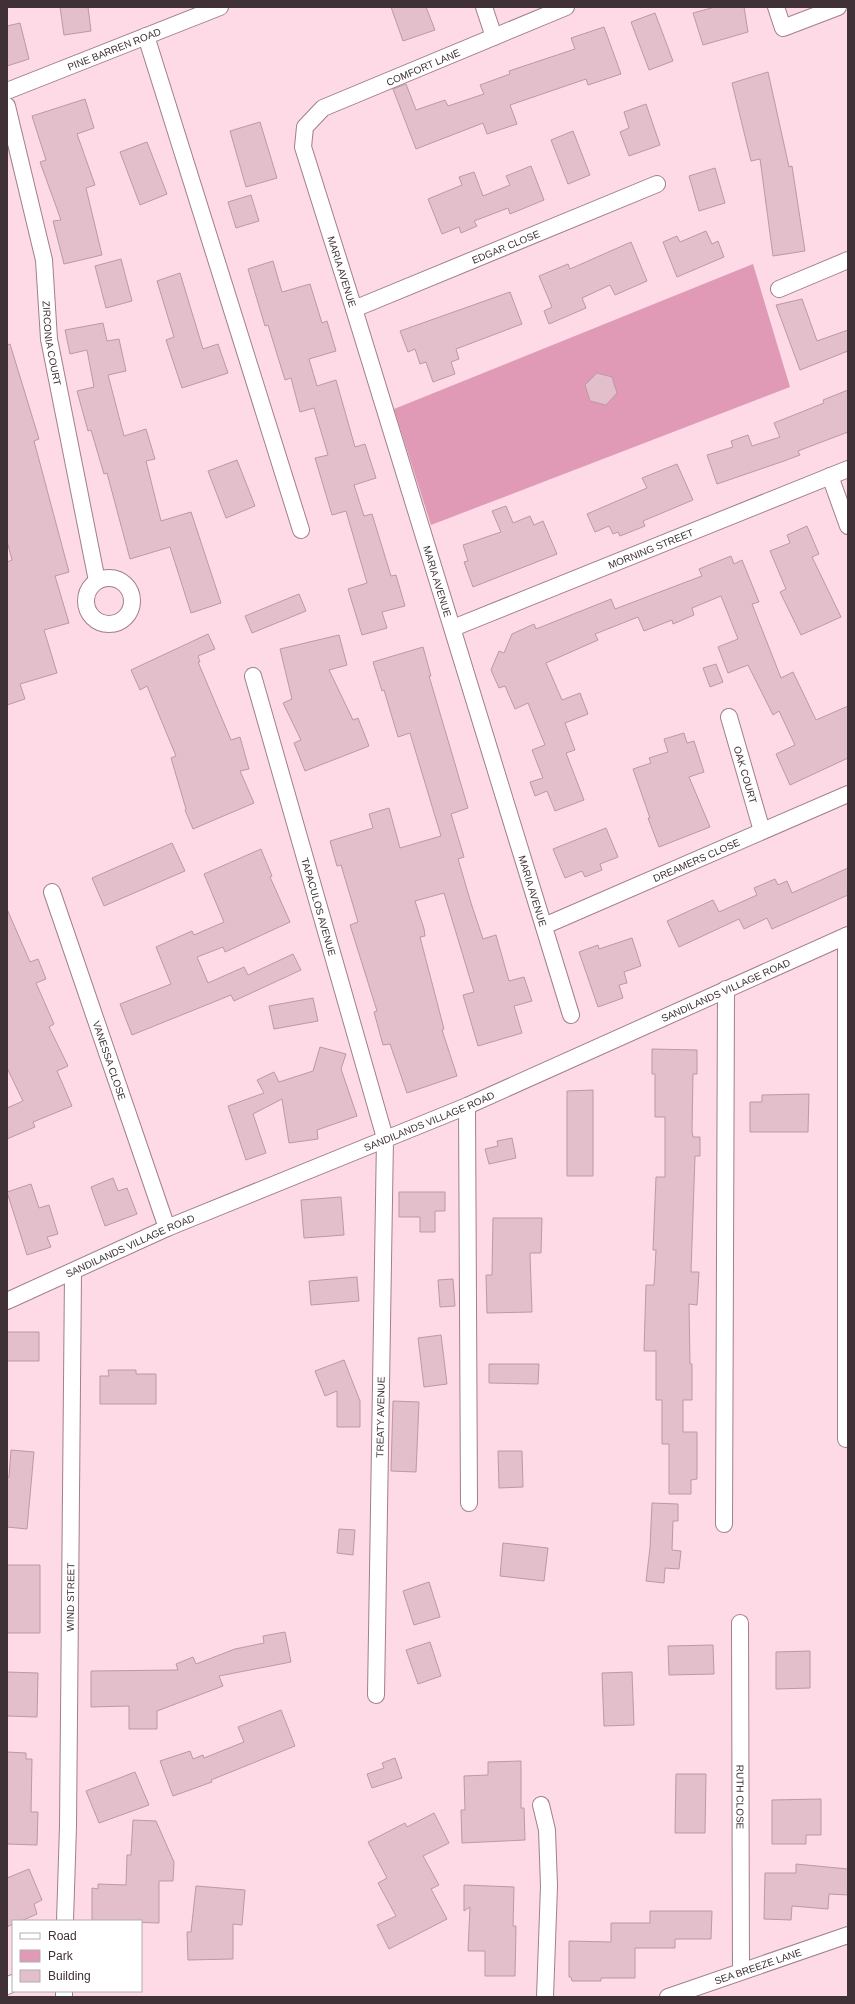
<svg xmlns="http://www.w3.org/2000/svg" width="855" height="2004" font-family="Helvetica,sans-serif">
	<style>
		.green { fill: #e09ab5 }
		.building { fill: #e3becb; stroke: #bc99a5 }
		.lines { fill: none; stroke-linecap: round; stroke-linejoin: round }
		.minor-casing { stroke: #a17f8b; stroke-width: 18 }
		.minor { stroke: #fff; stroke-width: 16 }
		.labels { text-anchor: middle; stroke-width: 3.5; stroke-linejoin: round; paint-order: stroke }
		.street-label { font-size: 10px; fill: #403136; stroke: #fff }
	</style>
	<rect width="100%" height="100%" fill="#fed9e6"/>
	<path class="green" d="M 753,264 L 790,387 L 431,525 L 394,409 Z"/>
	<path class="building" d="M 60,7 L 88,7 L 91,31 L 64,35 Z
		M 391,7 L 426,7 L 435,30 L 403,41 Z
		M 715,7 L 744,7 L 748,32 L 703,45 L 693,13 Z
		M 655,13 L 673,61 L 649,70 L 631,22 Z
		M 20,23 L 29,59 L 7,66 L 7,26 Z
		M 604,27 L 621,74 L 588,85 L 586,79 L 510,105 L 517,124 L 487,134 L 483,123 L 416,149 L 393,89 L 406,84 L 416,110 L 445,100 L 448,106 L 484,94 L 480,85 L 510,74 L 509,71 L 575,49 L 571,38 Z
		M 768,72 L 789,167 L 792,166 L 805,251 L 773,256 L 760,159 L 751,161 L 732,83 Z
		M 85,99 L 94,128 L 77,134 L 95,185 L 86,188 L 102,255 L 64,264 L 53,221 L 61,220 L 40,162 L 46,160 L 32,116 Z
		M 646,104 L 660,145 L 629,156 L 620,132 L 629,128 L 624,112 Z
		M 260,122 L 277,178 L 246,187 L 230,131 Z
		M 573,131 L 590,175 L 568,184 L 551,140 Z
		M 147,142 L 167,194 L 140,205 L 120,152 Z
		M 531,166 L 544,200 L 510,214 L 508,208 L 474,221 L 477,226 L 461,233 L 459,227 L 442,234 L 428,199 L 462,185 L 459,177 L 474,172 L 483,196 L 510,185 L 506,176 Z
		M 715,168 L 725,203 L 699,211 L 689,176 Z
		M 251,195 L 259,221 L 236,228 L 228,202 Z
		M 706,231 L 712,244 L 718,241 L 724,257 L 677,277 L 663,242 L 677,236 L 680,242 Z
		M 631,242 L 647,281 L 615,295 L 610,285 L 582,298 L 586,308 L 549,324 L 544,311 L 552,307 L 539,276 L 568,264 L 570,269 Z
		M 121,259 L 132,301 L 106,308 L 95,266 Z
		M 273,261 L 282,292 L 310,284 L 322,323 L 327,321 L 336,351 L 309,359 L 317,386 L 336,380 L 355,447 L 365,444 L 376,478 L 354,485 L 364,516 L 372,514 L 391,576 L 396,575 L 405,606 L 382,612 L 387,628 L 362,635 L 348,589 L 367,583 L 346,511 L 332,515 L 315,458 L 328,455 L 314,408 L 300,412 L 291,378 L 285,380 L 268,325 L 265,326 L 248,269 Z
		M 180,273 L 203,349 L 218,344 L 228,373 L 182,388 L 166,340 L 174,337 L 157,281 Z
		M 510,292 L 522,324 L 456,349 L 459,359 L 451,362 L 455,374 L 433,382 L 426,362 L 420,364 L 415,349 L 408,352 L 400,331 Z
		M 802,299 L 817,341 L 848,330 L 848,351 L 800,370 L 776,305 Z
		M 103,323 L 107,341 L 119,339 L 126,371 L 108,375 L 124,436 L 146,429 L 155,459 L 146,461 L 161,521 L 191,512 L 221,603 L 191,613 L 170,547 L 130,559 L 107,473 L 104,474 L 91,430 L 88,431 L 77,391 L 94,387 L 87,350 L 70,354 L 65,330 Z
		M 10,344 L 39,439 L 34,441 L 69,572 L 55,576 L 69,623 L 44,630 L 57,673 L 20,684 L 25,699 L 7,705 L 7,562 L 12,560 L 7,541 L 7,345 Z
		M 597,373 L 612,377 L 617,393 L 606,405 L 590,401 L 585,385 Z
		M 848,390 L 848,432 L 798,451 L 800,455 L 784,461 L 717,484 L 707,455 L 733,447 L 731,441 L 748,435 L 752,446 L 780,437 L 774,423 L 824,403 L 823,400 Z
		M 237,460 L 255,506 L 226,518 L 208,471 Z
		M 677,464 L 693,500 L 643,521 L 645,526 L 620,536 L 618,532 L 613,534 L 609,526 L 595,532 L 587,514 L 647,488 L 642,478 Z
		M 506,506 L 513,523 L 530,516 L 534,525 L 543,521 L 557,554 L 473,587 L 464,562 L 468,561 L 463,545 L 501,532 L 492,511 Z
		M 807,526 L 819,554 L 812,557 L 841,617 L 801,635 L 780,592 L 786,589 L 770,551 L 790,543 L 787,535 Z
		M 731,556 L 734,564 L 742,560 L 759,602 L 752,604 L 781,678 L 793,672 L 816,720 L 848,706 L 848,758 L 790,785 L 776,754 L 795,745 L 779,711 L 773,715 L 748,665 L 728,673 L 718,647 L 738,639 L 721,596 L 692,608 L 694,615 L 673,624 L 672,620 L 644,631 L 638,617 L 595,634 L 598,640 L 546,663 L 562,700 L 580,693 L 588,714 L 565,723 L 575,750 L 566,753 L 584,800 L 555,811 L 547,791 L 535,796 L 530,782 L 543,778 L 532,750 L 545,745 L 528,703 L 515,709 L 505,686 L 499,688 L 491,670 L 499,651 L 504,653 L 512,634 L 534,624 L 536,629 L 611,599 L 615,609 L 702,576 L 699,569 Z
		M 299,594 L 306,611 L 252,633 L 245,616 Z
		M 208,634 L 215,649 L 198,656 L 200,662 L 198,662 L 231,740 L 240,737 L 249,769 L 240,771 L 254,803 L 193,829 L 185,810 L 186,809 L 171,758 L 176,756 L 147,686 L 140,690 L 131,670 Z
		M 339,635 L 347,665 L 329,670 L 353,720 L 358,718 L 369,746 L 305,771 L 294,743 L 301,740 L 283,703 L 292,699 L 280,649 Z
		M 423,647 L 431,676 L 429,676 L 468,808 L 451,814 L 464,857 L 458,859 L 471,903 L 483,939 L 496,935 L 509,981 L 524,977 L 532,1001 L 514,1006 L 522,1033 L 478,1046 L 463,995 L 474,992 L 444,893 L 415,901 L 424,929 L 425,936 L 420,937 L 444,1029 L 442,1030 L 457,1076 L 407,1093 L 390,1044 L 383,1045 L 374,1012 L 377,1011 L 350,925 L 358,922 L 341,865 L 337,866 L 330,841 L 373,828 L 369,814 L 389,808 L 400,848 L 441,836 L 410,733 L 398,737 L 384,690 L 382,691 L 373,662 Z
		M 716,664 L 723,682 L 710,687 L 703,668 Z
		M 684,733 L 687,743 L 694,741 L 704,772 L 689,777 L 710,827 L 659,847 L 648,818 L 650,818 L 633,769 L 651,763 L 649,758 L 668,752 L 664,739 Z
		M 606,828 L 618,857 L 600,864 L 602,870 L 585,877 L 582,871 L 565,878 L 553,849 Z
		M 172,843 L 185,871 L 104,906 L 92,878 Z
		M 261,849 L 272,876 L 270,877 L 290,922 L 225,952 L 223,947 L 197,957 L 208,983 L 244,967 L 248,975 L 293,954 L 301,970 L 234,1001 L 231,995 L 132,1035 L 120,1004 L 171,984 L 156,947 L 192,931 L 194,935 L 224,922 L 204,874 Z
		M 848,868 L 848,895 L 772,929 L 767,918 L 744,929 L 739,919 L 679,947 L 667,921 L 713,900 L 719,912 L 757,895 L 754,888 L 775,879 L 778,885 L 787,881 L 792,893 Z
		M 7,909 L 30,962 L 38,959 L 46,979 L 36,983 L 54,1024 L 49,1027 L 68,1066 L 57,1071 L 72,1106 L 33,1122 L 35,1127 L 7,1139 L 7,1108 L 23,1101 L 7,1068 Z
		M 632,938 L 641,966 L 624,972 L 627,983 L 619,985 L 623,998 L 598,1007 L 579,952 L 598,945 L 599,949 Z
		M 313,998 L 318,1021 L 274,1029 L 269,1006 Z
		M 320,1047 L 346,1054 L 341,1069 L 357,1116 L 317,1130 L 318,1139 L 289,1143 L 282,1099 L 253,1114 L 266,1153 L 246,1160 L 228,1106 L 264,1093 L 257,1080 L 274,1072 L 279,1082 L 313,1071 Z
		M 652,1049 L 697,1050 L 697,1074 L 693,1074 L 692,1131 L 693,1137 L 700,1137 L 700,1156 L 695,1156 L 691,1272 L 699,1272 L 697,1305 L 689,1304 L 690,1364 L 692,1364 L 692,1400 L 683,1400 L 683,1432 L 697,1432 L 697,1479 L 691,1480 L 691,1494 L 669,1494 L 669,1444 L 662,1444 L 662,1400 L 656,1400 L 656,1351 L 644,1351 L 646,1285 L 654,1285 L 656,1250 L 653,1250 L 656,1177 L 665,1177 L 665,1117 L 655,1117 L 655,1074 L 652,1074 Z
		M 593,1090 L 593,1176 L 567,1176 L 567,1091 Z
		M 809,1094 L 808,1132 L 750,1132 L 750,1102 L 762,1102 L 762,1095 Z
		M 512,1138 L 516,1158 L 489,1164 L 485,1149 L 498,1146 L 497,1141 Z
		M 113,1178 L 118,1191 L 127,1188 L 137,1214 L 105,1226 L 91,1187 Z
		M 31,1184 L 39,1208 L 49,1205 L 58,1234 L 47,1237 L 51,1247 L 27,1255 L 7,1192 Z
		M 399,1192 L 445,1192 L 445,1211 L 435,1211 L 435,1232 L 420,1232 L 420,1217 L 399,1217 Z
		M 341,1197 L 344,1235 L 304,1238 L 301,1200 Z
		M 493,1218 L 542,1218 L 541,1253 L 530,1253 L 532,1312 L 487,1313 L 486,1275 L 492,1275 Z
		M 357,1277 L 359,1301 L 311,1305 L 309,1281 Z
		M 453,1279 L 455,1306 L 440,1307 L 438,1280 Z
		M 7,1332 L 39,1332 L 39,1361 L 7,1361 Z
		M 441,1335 L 447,1384 L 424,1387 L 418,1338 Z
		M 344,1360 L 360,1401 L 360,1427 L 337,1427 L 337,1391 L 325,1396 L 315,1371 Z
		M 489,1364 L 539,1364 L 538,1384 L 489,1383 Z
		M 108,1370 L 136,1370 L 136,1374 L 156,1374 L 156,1404 L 100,1404 L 100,1376 L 109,1376 Z
		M 393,1401 L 419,1402 L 416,1472 L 391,1471 Z
		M 11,1450 L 34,1452 L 27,1529 L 7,1527 L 7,1477 L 9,1477 Z
		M 498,1451 L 522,1451 L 523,1487 L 499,1488 Z
		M 652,1503 L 678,1504 L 678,1521 L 673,1521 L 672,1550 L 681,1551 L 679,1569 L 665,1568 L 664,1583 L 646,1581 L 650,1548 Z
		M 339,1529 L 355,1530 L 353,1555 L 337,1553 Z
		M 503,1543 L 548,1548 L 544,1581 L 500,1576 Z
		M 7,1565 L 40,1565 L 40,1633 L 7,1633 Z
		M 429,1582 L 440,1617 L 414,1625 L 403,1591 Z
		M 285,1632 L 291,1662 L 219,1676 L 223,1686 L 157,1711 L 157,1729 L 129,1729 L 129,1706 L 91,1707 L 91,1671 L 178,1670 L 176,1664 L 193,1657 L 196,1664 L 235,1649 L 264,1643 L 263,1636 Z
		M 430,1642 L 441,1676 L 418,1684 L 406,1650 Z
		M 713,1645 L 714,1674 L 669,1675 L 668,1646 Z
		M 810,1651 L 810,1688 L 776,1689 L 776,1652 Z
		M 7,1672 L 38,1673 L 37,1717 L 7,1716 Z
		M 632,1672 L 634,1725 L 604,1726 L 602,1673 Z
		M 281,1710 L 295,1746 L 211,1780 L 212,1782 L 173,1796 L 160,1761 L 190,1751 L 193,1759 L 203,1755 L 204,1758 L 244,1742 L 238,1727 Z
		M 7,1752 L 26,1753 L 26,1759 L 32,1759 L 31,1812 L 38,1812 L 37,1845 L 7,1844 Z
		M 395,1758 L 402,1778 L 372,1788 L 367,1774 L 384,1768 L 382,1763 Z
		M 521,1761 L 521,1808 L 524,1808 L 525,1840 L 462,1843 L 461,1810 L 465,1810 L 464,1776 L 488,1775 L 488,1762 Z
		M 135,1772 L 149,1805 L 99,1823 L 86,1791 Z
		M 676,1774 L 706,1774 L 705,1833 L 675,1833 Z
		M 821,1799 L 821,1835 L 806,1835 L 806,1844 L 772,1844 L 772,1800 Z
		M 434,1813 L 449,1843 L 423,1856 L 439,1885 L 431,1889 L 447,1919 L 389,1949 L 377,1925 L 396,1916 L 378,1883 L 387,1878 L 368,1842 L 405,1823 L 407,1827 Z
		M 133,1820 L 156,1821 L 174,1862 L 173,1881 L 159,1881 L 159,1923 L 92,1921 L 92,1888 L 98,1889 L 98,1884 L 126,1885 L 127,1855 L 131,1855 Z
		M 796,1864 L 848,1869 L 848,1895 L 829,1894 L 828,1909 L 792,1906 L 791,1920 L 764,1919 L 765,1873 L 796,1873 Z
		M 29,1869 L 42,1900 L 34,1904 L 37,1914 L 21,1921 L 13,1921 L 13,1924 L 7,1927 L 7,1878 Z
		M 464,1885 L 514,1887 L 513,1926 L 516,1926 L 515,1976 L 485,1976 L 485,1951 L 468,1951 L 470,1907 L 464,1911 Z
		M 196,1886 L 245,1890 L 242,1925 L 233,1924 L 233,1959 L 188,1960 L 187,1932 L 191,1932 Z
		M 650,1911 L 712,1911 L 711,1939 L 675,1939 L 675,1948 L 635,1948 L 635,1978 L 601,1978 L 601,1981 L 572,1981 L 571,1977 L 569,1977 L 569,1941 L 611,1942 L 611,1923 L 650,1923 Z"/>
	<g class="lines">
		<g class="minor-casing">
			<g id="minor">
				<path d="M 484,7 L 494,37"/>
				<path id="s1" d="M 566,7 L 323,108 L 305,127 L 303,147 L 354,309 L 571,1015"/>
				<path d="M 776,7 L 783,28 L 838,7"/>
				<path d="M 146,36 L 301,530"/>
				<path id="s2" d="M 7,91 L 220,7"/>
				<path id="s3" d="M 7,106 L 44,260 L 49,339 L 97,581"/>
				<path d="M 779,289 L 848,260"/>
				<path id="s4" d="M 354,309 L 657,184"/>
				<path d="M 830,476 L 848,526"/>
				<circle cx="109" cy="601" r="23"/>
				<path id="s5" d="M 453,628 L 848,469"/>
				<path id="s6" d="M 253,676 L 385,1138 L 376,1695"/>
				<path id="s7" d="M 729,717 L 762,831"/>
				<path id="s8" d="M 52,892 L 167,1228"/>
				<path id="s9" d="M 544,926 L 848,794"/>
				<path d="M 467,1106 L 469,1503"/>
				<path id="s10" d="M 7,1301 L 167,1228 L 467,1106 L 848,935"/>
				<path d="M 846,1439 L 846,936"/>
				<path d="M 724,1524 L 726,989"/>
				<path id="s11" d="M 740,1623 L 741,1971"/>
				<path d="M 541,1805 L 547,1830 L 549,1886 L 545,1997"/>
				<path id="s12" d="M 65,1921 L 68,1826 L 73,1273"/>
				<path d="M 7,1986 L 13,1983"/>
				<path d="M 64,1997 L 64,1991"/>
				<path id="s13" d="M 668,1997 L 848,1935"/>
			</g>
		</g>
		<use href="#minor" class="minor"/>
	</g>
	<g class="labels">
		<g class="street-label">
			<text dy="4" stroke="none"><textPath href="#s2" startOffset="115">PINE BARREN ROAD</textPath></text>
			<text transform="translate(423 67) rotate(-23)" y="4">COMFORT LANE</text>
			<text dy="4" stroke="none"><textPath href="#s4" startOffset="164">EDGAR CLOSE</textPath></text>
			<text dy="4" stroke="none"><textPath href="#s1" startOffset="440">MARIA AVENUE</textPath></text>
			<text dy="4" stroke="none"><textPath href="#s3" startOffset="242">ZIRCONIA COURT</textPath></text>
			<text dy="4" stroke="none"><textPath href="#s5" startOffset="213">MORNING STREET</textPath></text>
			<text dy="4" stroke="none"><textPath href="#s1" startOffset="764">MARIA AVENUE</textPath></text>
			<text dy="4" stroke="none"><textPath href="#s7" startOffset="60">OAK COURT</textPath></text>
			<text dy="4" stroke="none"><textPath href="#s9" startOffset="166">DREAMERS CLOSE</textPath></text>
			<text dy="4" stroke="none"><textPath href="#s1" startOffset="1088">MARIA AVENUE</textPath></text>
			<text dy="4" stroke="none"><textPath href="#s6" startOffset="240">TAPACULOS AVENUE</textPath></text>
			<text dy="4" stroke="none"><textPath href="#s10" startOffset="783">SANDILANDS VILLAGE ROAD</textPath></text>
			<text dy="4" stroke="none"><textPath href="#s8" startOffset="178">VANESSA CLOSE</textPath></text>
			<text dy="4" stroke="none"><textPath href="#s10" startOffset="459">SANDILANDS VILLAGE ROAD</textPath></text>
			<text dy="4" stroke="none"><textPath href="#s10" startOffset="135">SANDILANDS VILLAGE ROAD</textPath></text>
			<text transform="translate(380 1417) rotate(-89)" y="4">TREATY AVENUE</text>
			<text dy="4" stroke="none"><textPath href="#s12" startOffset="324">WIND STREET</textPath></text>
			<text dy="4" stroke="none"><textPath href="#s11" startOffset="174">RUTH CLOSE</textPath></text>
			<text dy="4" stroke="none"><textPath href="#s13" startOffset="95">SEA BREEZE LANE</textPath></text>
		</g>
	</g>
	<rect width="855" height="2004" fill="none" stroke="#403136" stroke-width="16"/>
	<rect x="12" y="1920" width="130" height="72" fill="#ffffff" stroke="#b3adaf"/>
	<rect x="20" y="1933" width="20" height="6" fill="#ffffff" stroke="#b3adaf"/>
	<text x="48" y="1940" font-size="12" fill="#403136">Road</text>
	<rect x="20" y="1950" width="20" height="12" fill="#e09ab5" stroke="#b3adaf"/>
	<text x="48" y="1960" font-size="12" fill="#403136">Park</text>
	<rect x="20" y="1970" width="20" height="12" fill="#e3becb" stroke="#b3adaf"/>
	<text x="48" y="1980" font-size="12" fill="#403136">Building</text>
</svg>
